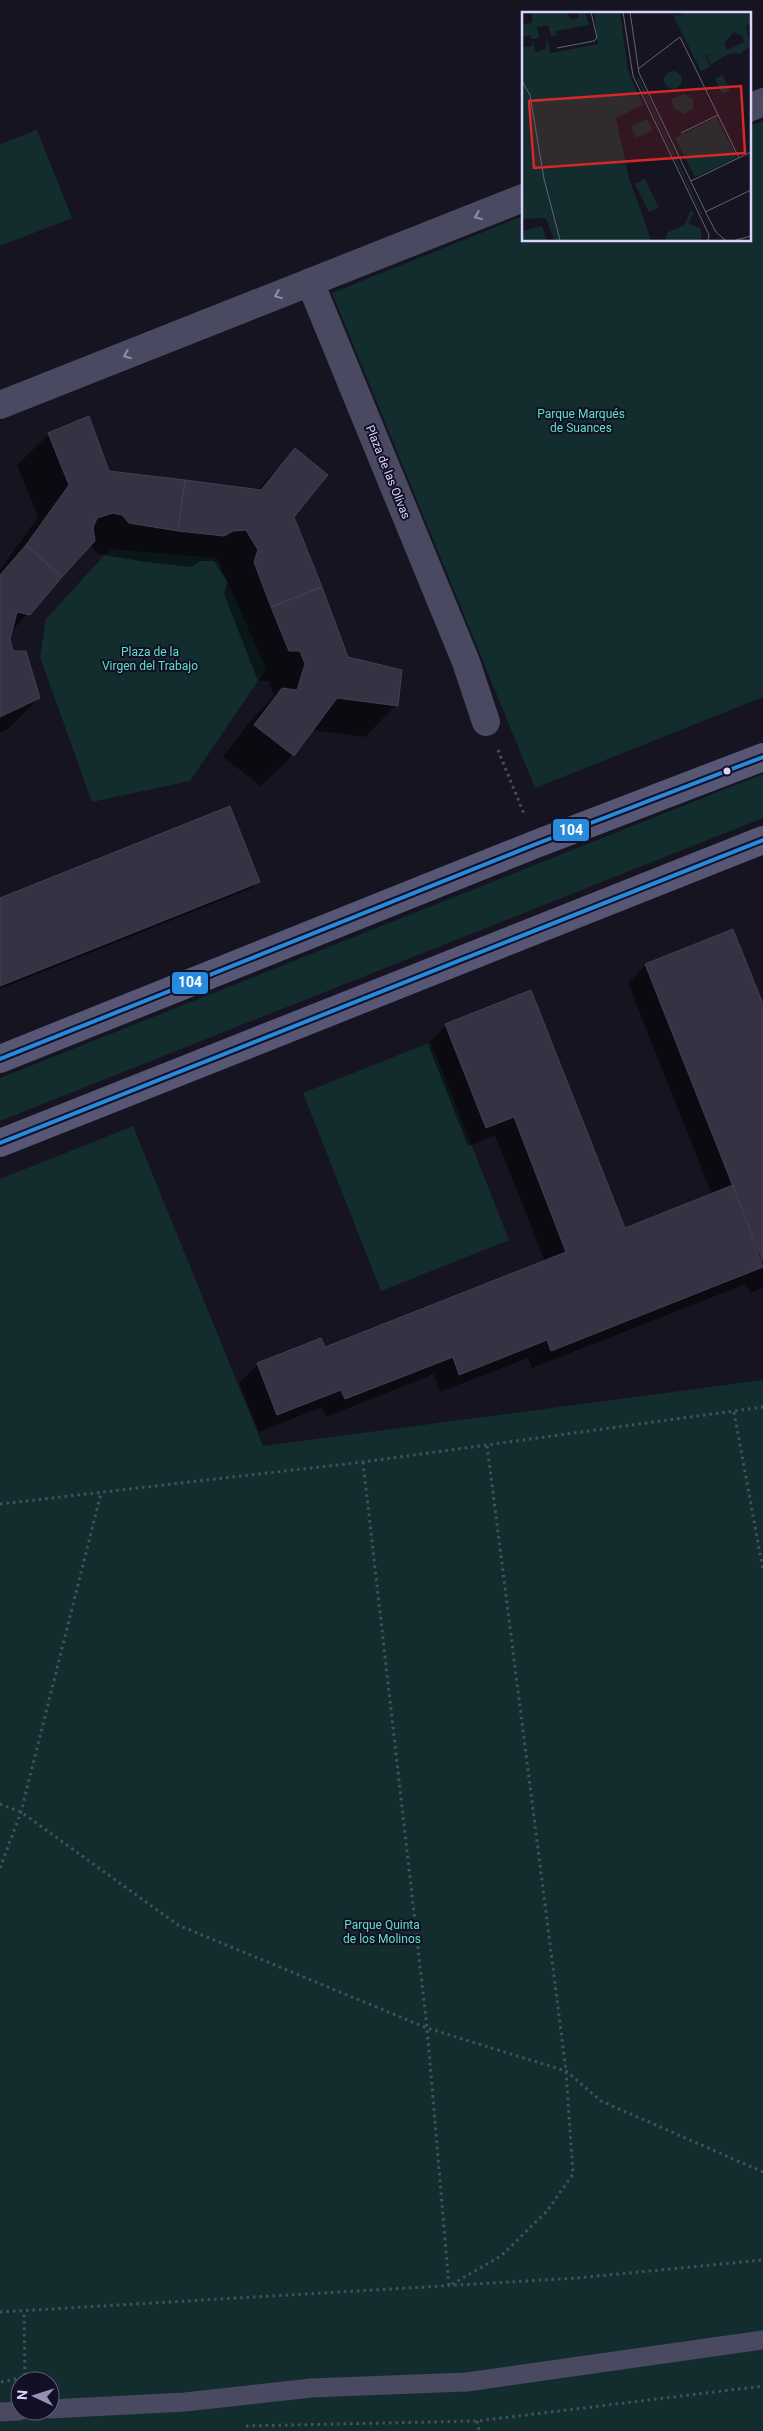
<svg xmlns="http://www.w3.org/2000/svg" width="763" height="2431" font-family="Roboto,sans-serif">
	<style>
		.green { fill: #132c2d; fill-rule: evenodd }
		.shadow { fill: #0007 }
		.building { fill: #343243; stroke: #433f54 }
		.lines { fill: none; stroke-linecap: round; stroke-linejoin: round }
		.path { stroke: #44505f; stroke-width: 3; stroke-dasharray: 2.5 4; stroke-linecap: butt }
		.lane { stroke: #4a4962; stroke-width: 19 }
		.street { stroke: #4a4962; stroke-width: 28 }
		.secondary { stroke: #575674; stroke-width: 28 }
		.bus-1-casing { stroke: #130f26; stroke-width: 8 }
		.bus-1 { stroke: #268bdd; stroke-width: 4 }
		.oneway { stroke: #928eb0 }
		.bus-dot { fill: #d9d4ff; stroke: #130f26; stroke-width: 2 }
		.labels { text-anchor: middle; stroke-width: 4; stroke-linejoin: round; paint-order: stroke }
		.park-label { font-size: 12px; fill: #5fe0c0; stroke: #130f26 }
		.street-label { font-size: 12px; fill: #d9d4ff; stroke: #130f26 }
		.inset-road { fill: none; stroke: #64617a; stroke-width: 1 }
		.view { fill: #d62828; fill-opacity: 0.15; stroke: #d62828; stroke-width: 2.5 }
		.inset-edge { fill: none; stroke: #d9d4ff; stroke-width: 2.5 }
		.line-badge { stroke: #130f26; stroke-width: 2 }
		.badge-label { font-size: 14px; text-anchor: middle; font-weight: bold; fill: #fff }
	</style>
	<rect width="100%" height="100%" fill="#161421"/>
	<path class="green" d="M 763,121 L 763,697 L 535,788 L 332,293 L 523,216 L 523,240 L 749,240 L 749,126 Z
		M 37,130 L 72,218 L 0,246 L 0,144 Z
		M 110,549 L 217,558 L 266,669 L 190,781 L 92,802 L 40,657 L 46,619 Z
		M 763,774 L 763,818 L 0,1121 L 0,1078 Z
		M 431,1042 L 509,1240 L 381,1291 L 303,1093 Z
		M 133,1126 L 263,1446 L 763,1380 L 763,2431 L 0,2431 L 0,1179 ZM 20,2381 L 50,2381 L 50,2411 L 20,2411 Z"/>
	<path class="shadow" d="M 49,434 L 108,472 L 257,490 L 295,450 L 293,516 L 347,659 L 396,705 L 365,737 L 312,730 L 293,755 L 261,786 L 223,757 L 251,720 L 274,696 L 269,681 L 258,681 L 224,594 L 227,582 L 214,561 L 201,561 L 192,567 L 146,562 L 98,554 L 90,545 L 10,633 L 9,639 L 12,652 L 39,698 L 8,729 L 0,733 L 0,570 L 38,517 L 17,465 Z
		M 258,882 L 252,888 L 0,989 L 0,899 Z
		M 646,965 L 763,1008 L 763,1288 L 750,1293 L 746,1284 L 532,1368 L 528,1358 L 440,1392 L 434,1374 L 326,1417 L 322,1407 L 259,1432 L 239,1383 L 258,1364 L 324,1348 L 545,1262 L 495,1135 L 468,1146 L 428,1044 L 446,1025 L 624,1230 L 712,1195 L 628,983 Z"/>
	<path class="building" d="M 89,416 L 109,471 L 185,480 L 178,531 L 129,523 L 122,515 L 113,513 L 97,518 L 93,528 L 95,541 L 62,577 L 26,545 L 69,485 L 48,433 Z
		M 295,448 L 328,475 L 294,517 L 322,587 L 271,607 L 254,562 L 258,550 L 246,530 L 233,531 L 224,536 L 178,531 L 185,480 L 261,490 Z
		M 26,545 L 62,577 L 30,615 L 17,612 L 10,639 L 13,651 L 26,651 L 40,698 L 0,717 L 0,575 Z
		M 322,587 L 348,657 L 402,670 L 398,706 L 337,698 L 294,756 L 254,725 L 282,688 L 297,690 L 305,664 L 300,651 L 289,651 L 271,607 Z
		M 230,806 L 260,882 L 0,986 L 0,898 Z
		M 733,929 L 763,1004 L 763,1262 L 645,964 Z
		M 531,990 L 625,1228 L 733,1185 L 763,1267 L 551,1351 L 547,1340 L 459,1375 L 453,1357 L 345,1399 L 341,1390 L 277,1415 L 257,1363 L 321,1338 L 325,1347 L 566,1252 L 514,1117 L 486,1128 L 445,1024 Z"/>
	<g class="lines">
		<path class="path" d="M 498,750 L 524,814
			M 734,1412 L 763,1570
			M 363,1462 L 427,2028 L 449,2286 L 501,2256 L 547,2211 L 573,2174 L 566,2071 L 487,1445
			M 0,1504 L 363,1462 L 763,1407
			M 0,1804 L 21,1812 L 178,1925 L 427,2028 L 566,2071 L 601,2101 L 763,2172
			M 0,1868 L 21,1812 L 101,1493
			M 0,2312 L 577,2278 L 763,2260
			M 1,2382 L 25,2377 L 24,2311
			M 477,2421 L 479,2431
			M 246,2426 L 477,2421 L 763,2386"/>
		<path class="lane" d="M 50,2409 L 185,2402 L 311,2388 L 467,2382 L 763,2340
			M 0,2412 L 20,2411"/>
		<path class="street" d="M 749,108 L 763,102
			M 310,282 L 466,662 L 486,722
			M 0,405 L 523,198"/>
		<path class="secondary" d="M 0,1059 L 536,844 L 763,757
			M 0,1143 L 763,840"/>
		<g class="bus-1-casing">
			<path id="bus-1" d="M 0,1059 L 536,844 L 763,757
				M 0,1143 L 763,840"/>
		</g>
		<use href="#bus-1" class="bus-1"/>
	</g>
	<defs><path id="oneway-chevron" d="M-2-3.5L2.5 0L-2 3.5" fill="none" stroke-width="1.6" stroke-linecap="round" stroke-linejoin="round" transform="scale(1.25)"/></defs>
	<g class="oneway">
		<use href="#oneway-chevron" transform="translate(478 216) rotate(158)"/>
		<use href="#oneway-chevron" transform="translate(278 295) rotate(158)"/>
		<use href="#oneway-chevron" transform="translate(127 355) rotate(158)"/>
	</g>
	<circle class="bus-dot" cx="727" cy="771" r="4.5"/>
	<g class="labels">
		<g class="park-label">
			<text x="581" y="418">Parque Marqués<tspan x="581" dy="14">de Suances</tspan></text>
			<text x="150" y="656">Plaza de la<tspan x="150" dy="14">Virgen del Trabajo</tspan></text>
			<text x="382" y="1929">Parque Quinta<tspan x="382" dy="14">de los Molinos</tspan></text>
		</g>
		<g class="street-label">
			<text transform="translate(388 472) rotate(68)" y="4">Plaza de las Olivas</text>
		</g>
	</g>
	<g transform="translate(522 12)">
		<rect width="229" height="229" fill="#161421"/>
		<path d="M 10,0 L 45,0 L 49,8 L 56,6 L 57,0 L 63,0 L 67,13 L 34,19 L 35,23 L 29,24 L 26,13 L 15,15 L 17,26 L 9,27 L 8,23 L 0,24 L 0,12 L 10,11 ZM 72,0 L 98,0 L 106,59 L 121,93 L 94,106 L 107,166 L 129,228 L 32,228 L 24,206 L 0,207 L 0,35 L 10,35 L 11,27 L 13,40 L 24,37 L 25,25 L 28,41 L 76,32 ZM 161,0 L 229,0 L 229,11 L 224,14 L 228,34 L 216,43 L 214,40 L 202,44 L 189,53 L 185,45 L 194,40 L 184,44 L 182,40 L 188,55 L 179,59 L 151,3 L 161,3 ZM 212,20 L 220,24 L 222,30 L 205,38 L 202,31 ZM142 68a9 9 0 1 1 18 0a9 9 0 1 1-18 0ZM 200,63 L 208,78 L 200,82 L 193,67 ZM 114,65 L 117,66 L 181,203 L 179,202 ZM 162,82 L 171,87 L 171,97 L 162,102 L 152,96 L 149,87 ZM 195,105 L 215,146 L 173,165 L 153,126 ZM 125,107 L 131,118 L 114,126 L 109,115 ZM 123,167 L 130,182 L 125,184 L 130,182 L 137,196 L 127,200 L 113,172 ZM 169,199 L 172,200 L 166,211 L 179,217 L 179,228 L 143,228 L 146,220 L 162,213 ZM 20,214 L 25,228 L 0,228 L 0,219 Z" fill="#132c2d" fill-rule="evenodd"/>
		<path class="inset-road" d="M 101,0 L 111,64 L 187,223 L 186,228M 108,0 L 117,61 L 185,203 L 194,220 L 203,228M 35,36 L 72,29 L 75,26 L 69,0M 116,57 L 158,25 L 217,146M 0,69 L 8,83 L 22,167 L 38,228M 159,121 L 196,103M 169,169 L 229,140M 183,200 L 229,178M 214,228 L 229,224"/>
		<path class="view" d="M 219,74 L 223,141 L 12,156 L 7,89 Z"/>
		<rect width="229" height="229" class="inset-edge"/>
	</g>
	<g class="line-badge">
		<rect x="552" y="818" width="38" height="24" rx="5" fill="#268bdd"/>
		<rect x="171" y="971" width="38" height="24" rx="5" fill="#268bdd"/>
	</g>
	<g class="badge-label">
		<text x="571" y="835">104</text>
		<text x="190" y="987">104</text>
	</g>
	<g transform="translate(35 2396) rotate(274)"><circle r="24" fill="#130f26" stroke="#625e7d"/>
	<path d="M0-4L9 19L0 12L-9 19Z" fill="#9591b1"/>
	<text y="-8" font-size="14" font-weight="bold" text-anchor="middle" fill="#d9d4ff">N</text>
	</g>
</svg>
